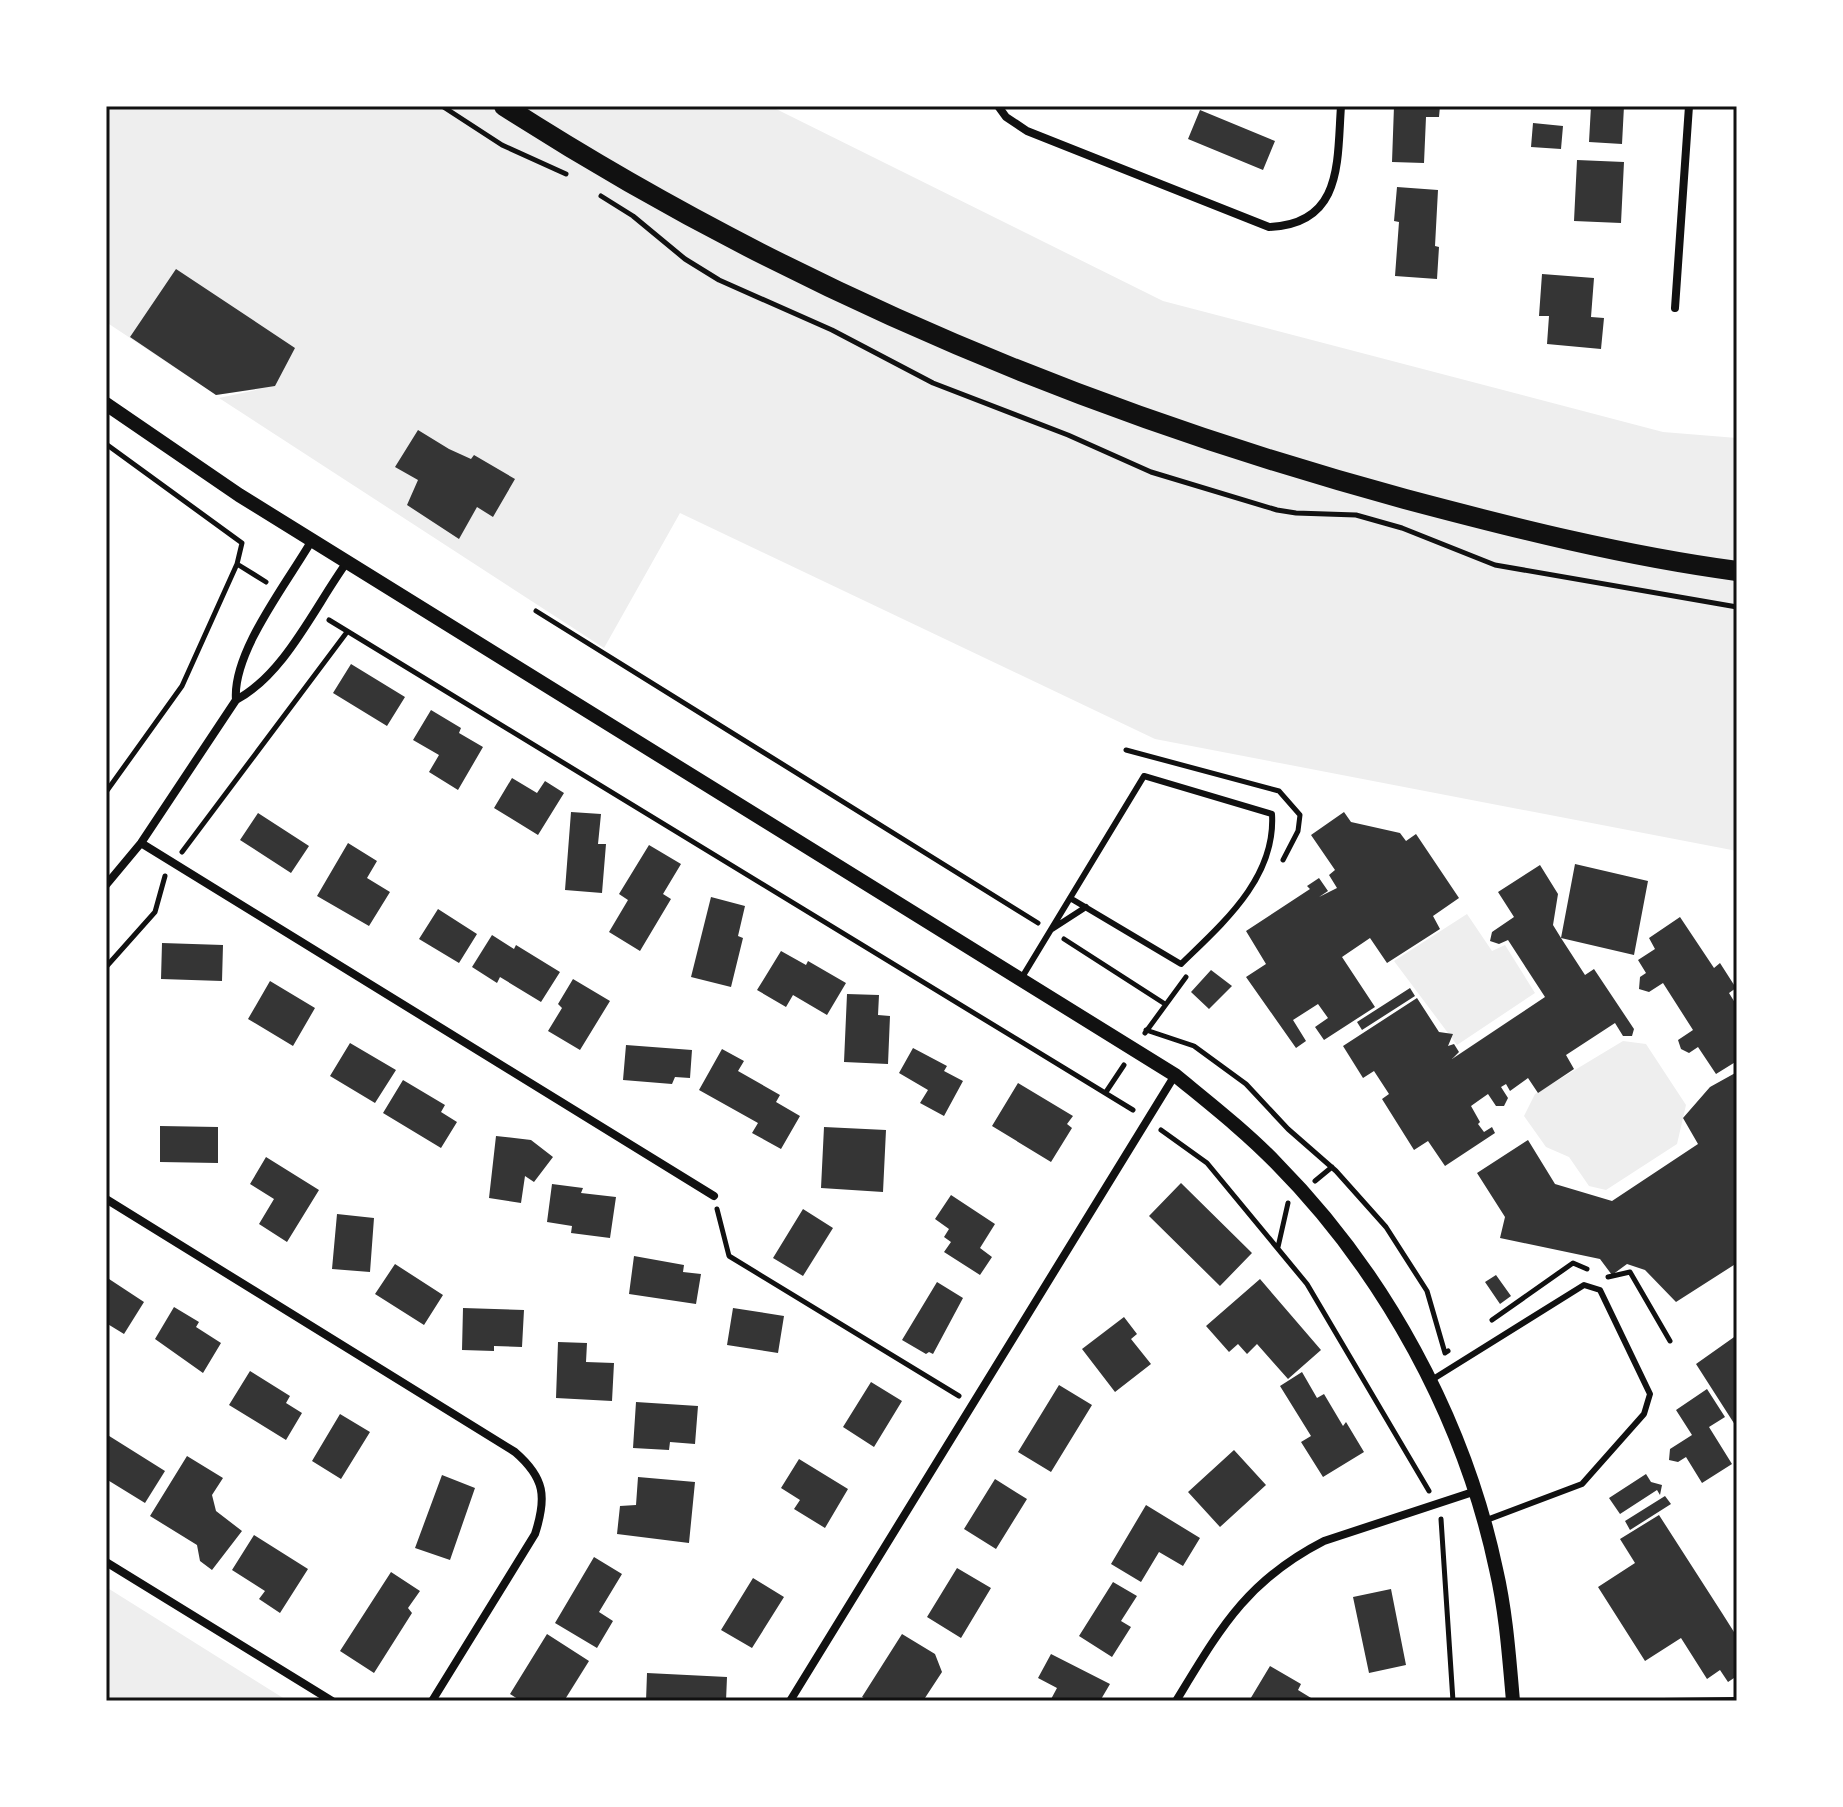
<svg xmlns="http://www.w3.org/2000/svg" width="1843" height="1807" font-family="'Noto Sans',sans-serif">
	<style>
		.green { fill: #eee }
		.building { fill: #353535 }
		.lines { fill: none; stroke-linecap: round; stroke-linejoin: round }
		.path { stroke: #111; stroke-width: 5 }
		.service { stroke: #111; stroke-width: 6 }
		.minor { stroke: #111; stroke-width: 8 }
		.tertiary { stroke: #111; stroke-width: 14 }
		.primary { stroke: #111; stroke-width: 20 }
		.neatline { fill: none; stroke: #111; stroke-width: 3 }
	</style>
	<rect width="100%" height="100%" fill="#fff"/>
	<path class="green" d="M 106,106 L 770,106 L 1163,301 L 1663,432 L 1737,438 L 1737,851 L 1155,739 L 680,513 L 604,648 L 219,398 L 260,389 L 216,395 L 106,322 Z
		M 1467,914 L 1492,951 L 1505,945 L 1535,993 L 1457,1045 L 1394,961 Z
		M 1623,1041 L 1646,1044 L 1686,1105 L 1677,1144 L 1606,1190 L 1589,1186 L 1569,1157 L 1546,1147 L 1524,1116 L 1535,1094 Z
		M 106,1587 L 288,1701 L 106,1701 Z"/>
	<path class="building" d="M 1394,106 L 1440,106 L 1439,117 L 1426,117 L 1424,163 L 1392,162 Z
		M 1591,106 L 1624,106 L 1622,144 L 1589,142 Z
		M 1200,110 L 1275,141 L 1263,170 L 1188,139 Z
		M 1533,123 L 1563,126 L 1561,149 L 1531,147 Z
		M 1577,160 L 1624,162 L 1621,223 L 1574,221 Z
		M 1397,187 L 1438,190 L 1435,246 L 1439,247 L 1437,279 L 1395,276 L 1399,222 L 1394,221 Z
		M 176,269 L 295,348 L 275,386 L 216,395 L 130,337 Z
		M 1542,274 L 1594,278 L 1591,317 L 1604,318 L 1601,349 L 1547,344 L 1549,316 L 1539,316 Z
		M 418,430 L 449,449 L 471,459 L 474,455 L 515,479 L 493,517 L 477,507 L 459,539 L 407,505 L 418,480 L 395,467 Z
		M 351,664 L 405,697 L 387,726 L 333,693 Z
		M 431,710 L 461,728 L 459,733 L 483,747 L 458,790 L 429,772 L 439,755 L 413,740 Z
		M 512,778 L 537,793 L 545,781 L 564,793 L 538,835 L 494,808 Z
		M 571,812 L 601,814 L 598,844 L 606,844 L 602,893 L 565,890 Z
		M 1344,812 L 1351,822 L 1400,833 L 1406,841 L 1416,834 L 1459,898 L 1433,916 L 1440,929 L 1387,963 L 1370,938 L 1342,957 L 1375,1007 L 1324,1040 L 1315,1027 L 1328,1018 L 1318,1004 L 1293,1020 L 1306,1041 L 1296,1048 L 1246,977 L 1266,964 L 1246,931 L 1310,889 L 1307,886 L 1319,878 L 1328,891 L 1319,897 L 1337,888 L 1329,875 L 1335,870 L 1311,835 Z
		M 258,813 L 309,846 L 291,873 L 240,840 Z
		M 348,843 L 377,861 L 367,878 L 390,892 L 369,926 L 317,896 Z
		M 649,845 L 681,864 L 663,894 L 671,899 L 640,951 L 609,932 L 628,900 L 619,894 Z
		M 1575,864 L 1648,881 L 1634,955 L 1561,938 L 1585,975 L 1594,969 L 1634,1029 L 1632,1036 L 1623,1036 L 1615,1023 L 1566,1055 L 1574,1069 L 1538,1093 L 1528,1078 L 1510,1091 L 1506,1084 L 1501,1087 L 1508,1098 L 1504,1106 L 1496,1106 L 1488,1094 L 1478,1101 L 1471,1106 L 1480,1122 L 1478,1124 L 1484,1132 L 1492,1127 L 1495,1133 L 1445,1166 L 1428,1141 L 1414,1150 L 1382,1099 L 1389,1094 L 1374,1071 L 1363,1078 L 1343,1046 L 1417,998 L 1439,1032 L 1453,1034 L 1448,1046 L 1454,1044 L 1459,1052 L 1452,1059 L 1545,997 L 1508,940 L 1499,944 L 1490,941 L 1492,932 L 1514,917 L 1498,892 L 1540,865 L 1558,894 L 1553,925 L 1561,938 Z
		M 711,897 L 745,906 L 738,936 L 743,938 L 731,987 L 691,977 Z
		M 438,909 L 477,934 L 459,963 L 419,939 Z
		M 1680,917 L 1714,968 L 1720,963 L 1736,988 L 1729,993 L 1737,1006 L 1737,1061 L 1716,1074 L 1698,1047 L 1689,1053 L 1681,1049 L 1678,1040 L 1693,1030 L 1663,983 L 1649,992 L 1639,989 L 1640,977 L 1646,973 L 1638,960 L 1655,949 L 1649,938 Z
		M 492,935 L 514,949 L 516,945 L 560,972 L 541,1002 L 500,977 L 497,983 L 472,967 Z
		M 162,943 L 223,945 L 222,981 L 161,979 Z
		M 781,951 L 806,965 L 808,961 L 846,983 L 827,1015 L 793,995 L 786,1007 L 757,990 Z
		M 1211,970 L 1232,986 L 1209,1009 L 1191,992 Z
		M 573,979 L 610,1001 L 580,1050 L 548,1031 L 562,1008 L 558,1004 Z
		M 270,981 L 315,1008 L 293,1046 L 248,1019 Z
		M 1410,988 L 1415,996 L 1362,1030 L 1357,1022 Z
		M 847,994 L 879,995 L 878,1015 L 890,1016 L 888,1064 L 844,1062 Z
		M 350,1043 L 396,1070 L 375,1103 L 330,1076 Z
		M 626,1045 L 692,1050 L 690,1078 L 675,1077 L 672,1084 L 623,1080 Z
		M 913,1048 L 947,1066 L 944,1071 L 963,1081 L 944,1116 L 920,1103 L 928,1090 L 899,1073 Z
		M 722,1049 L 744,1061 L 738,1071 L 780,1095 L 776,1102 L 800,1116 L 781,1149 L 752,1133 L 758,1123 L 699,1090 Z
		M 1737,1072 L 1737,1258 L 1735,1259 L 1737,1263 L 1676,1302 L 1645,1270 L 1627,1264 L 1612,1275 L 1600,1259 L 1500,1238 L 1505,1217 L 1477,1173 L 1528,1140 L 1555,1184 L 1612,1201 L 1698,1144 L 1683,1118 L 1710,1087 Z
		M 403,1080 L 445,1105 L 441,1112 L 457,1122 L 441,1148 L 383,1113 Z
		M 1018,1083 L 1073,1116 L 1067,1124 L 1072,1128 L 1051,1162 L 992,1126 Z
		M 160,1126 L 218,1127 L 218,1163 L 160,1162 Z
		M 824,1127 L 886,1130 L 883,1192 L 821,1188 Z
		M 496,1136 L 531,1140 L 553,1157 L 534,1182 L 525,1176 L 521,1203 L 489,1198 Z
		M 266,1157 L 319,1190 L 287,1242 L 259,1224 L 274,1199 L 250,1184 Z
		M 1181,1183 L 1252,1253 L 1220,1286 L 1149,1216 Z
		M 552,1184 L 583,1188 L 581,1193 L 616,1197 L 610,1238 L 571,1233 L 572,1226 L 547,1222 Z
		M 951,1195 L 995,1224 L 980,1248 L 992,1257 L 980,1275 L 944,1252 L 951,1242 L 944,1237 L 949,1229 L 935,1219 Z
		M 803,1209 L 833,1228 L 803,1276 L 773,1258 Z
		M 337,1214 L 374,1218 L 370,1272 L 332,1269 Z
		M 634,1256 L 684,1265 L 683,1272 L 701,1274 L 696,1304 L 629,1294 Z
		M 395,1264 L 443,1295 L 424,1325 L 375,1294 Z
		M 1496,1275 L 1511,1296 L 1500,1304 L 1485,1282 Z
		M 106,1277 L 144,1302 L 124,1334 L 106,1323 Z
		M 1260,1279 L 1321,1350 L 1288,1379 L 1257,1344 L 1247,1354 L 1238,1344 L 1229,1352 L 1206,1326 Z
		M 937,1282 L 963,1298 L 933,1354 L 929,1352 L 926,1354 L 902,1340 Z
		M 174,1307 L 199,1322 L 196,1327 L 221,1343 L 203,1373 L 155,1339 Z
		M 463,1308 L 524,1310 L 522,1347 L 494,1346 L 494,1351 L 462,1350 Z
		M 733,1308 L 784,1316 L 778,1353 L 727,1345 Z
		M 1124,1317 L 1137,1334 L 1131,1339 L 1151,1364 L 1115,1392 L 1082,1349 Z
		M 1737,1335 L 1737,1428 L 1696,1364 Z
		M 558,1342 L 587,1343 L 586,1362 L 614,1363 L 612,1401 L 556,1398 Z
		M 250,1371 L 290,1396 L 286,1403 L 302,1413 L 286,1440 L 229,1405 Z
		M 1302,1372 L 1317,1398 L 1324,1394 L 1343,1426 L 1346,1422 L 1364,1452 L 1323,1477 L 1301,1442 L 1311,1436 L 1280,1386 Z
		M 871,1382 L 902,1401 L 874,1447 L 843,1427 Z
		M 1059,1385 L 1092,1405 L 1051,1472 L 1018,1452 Z
		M 1707,1389 L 1725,1417 L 1709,1427 L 1732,1464 L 1702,1483 L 1686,1457 L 1678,1462 L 1669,1460 L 1670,1449 L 1692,1435 L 1676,1410 Z
		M 636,1402 L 698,1406 L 695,1444 L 670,1442 L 669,1450 L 633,1448 Z
		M 340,1414 L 370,1432 L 341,1479 L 312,1461 Z
		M 106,1434 L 165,1471 L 145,1503 L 106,1479 Z
		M 1234,1450 L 1266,1485 L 1220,1527 L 1188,1492 Z
		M 187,1456 L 223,1478 L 212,1495 L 216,1511 L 242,1531 L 212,1570 L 200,1561 L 197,1545 L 150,1516 Z
		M 799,1459 L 848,1489 L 825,1528 L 794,1509 L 800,1500 L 781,1488 Z
		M 1646,1474 L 1651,1482 L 1662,1485 L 1660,1495 L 1657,1490 L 1620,1514 L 1609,1498 Z
		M 442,1475 L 475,1488 L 450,1560 L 415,1548 Z
		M 638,1477 L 695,1482 L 689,1543 L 617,1534 L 620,1506 L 636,1505 Z
		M 995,1479 L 1027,1499 L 996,1549 L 964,1529 Z
		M 1665,1496 L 1671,1504 L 1630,1530 L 1625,1521 Z
		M 1146,1505 L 1200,1538 L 1183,1566 L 1159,1552 L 1141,1582 L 1111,1564 Z
		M 1659,1515 L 1722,1613 L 1734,1632 L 1737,1631 L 1737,1676 L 1728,1682 L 1720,1670 L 1707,1679 L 1681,1638 L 1645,1661 L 1598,1587 L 1635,1563 L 1620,1539 Z
		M 254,1535 L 308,1569 L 280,1613 L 259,1599 L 265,1591 L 232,1570 Z
		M 594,1557 L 622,1574 L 599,1612 L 613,1621 L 597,1648 L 555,1623 Z
		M 957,1568 L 991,1588 L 961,1638 L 927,1617 Z
		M 391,1572 L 420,1591 L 408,1608 L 412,1613 L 374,1673 L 340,1651 Z
		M 753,1578 L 784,1597 L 752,1648 L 721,1630 Z
		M 1113,1582 L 1137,1596 L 1121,1621 L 1131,1627 L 1112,1657 L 1079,1636 Z
		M 1391,1589 L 1406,1665 L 1369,1673 L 1353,1597 Z
		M 547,1634 L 589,1661 L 564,1701 L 521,1701 L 510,1694 Z
		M 902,1634 L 935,1654 L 942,1672 L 923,1701 L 869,1701 L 862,1697 Z
		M 1051,1654 L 1110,1684 L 1100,1701 L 1050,1701 L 1057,1688 L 1038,1678 Z
		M 1270,1666 L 1301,1684 L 1298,1690 L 1316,1701 L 1249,1701 Z
		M 647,1673 L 727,1677 L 726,1701 L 646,1701 Z"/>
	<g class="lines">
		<path class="path" d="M 442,106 L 502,145 L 566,174
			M 601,196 L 633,216 L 685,259 L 719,280 L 832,330 L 933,383 L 1068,435 L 1151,472 L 1277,510 L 1296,513 L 1356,515 L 1402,528 L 1495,565 L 1737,607
			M 106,444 L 242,543 L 237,564 L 182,686 L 106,792
			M 237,564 L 266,582
			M 536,611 L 1038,923
			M 329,620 L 1133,1110
			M 1126,750 L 1279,791 L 1300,815 L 1298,831 L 1283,860
			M 182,852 L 347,632
			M 1064,939 L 1165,1004
			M 106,967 L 155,912 L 165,876
			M 1146,1030 L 1194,1046 L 1246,1084 L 1288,1129 L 1336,1171 L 1386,1227 L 1427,1291 L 1445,1353 L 1448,1351
			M 1145,1033 L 1186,977
			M 1106,1092 L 1124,1065
			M 1161,1130 L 1207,1163 L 1307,1284 L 1429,1491
			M 1315,1181 L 1332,1167
			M 717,1209 L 729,1256 L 959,1396
			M 1278,1247 L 1288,1203
			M 1608,1277 L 1630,1272 L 1670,1341
			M 1492,1320 L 1573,1263 L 1587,1269
			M 1441,1519 L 1453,1701"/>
		<path class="service" d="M 1052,929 L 1086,907
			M 1021,979 L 1144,776 L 1272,814 C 1276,878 1223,923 1181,964 L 1070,898
			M 1430,1381 L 1584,1285 L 1600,1290 L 1650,1394 L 1644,1414 L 1582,1484 L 1484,1521
			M 1663,1701 L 1737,1700"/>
		<path class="minor" d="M 998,106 L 1006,117 L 1027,131 L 1269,227 C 1343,224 1337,162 1341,106
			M 1675,308 L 1689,106
			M 236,700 C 232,652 288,582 312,540
			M 141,843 L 714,1196
			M 106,885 L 141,843 L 236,700 C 285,674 315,606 347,562
			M 106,1199 L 515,1452 C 545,1478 547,1497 535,1534 L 432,1701
			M 106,1562 L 332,1701
			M 790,1701 L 1175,1075
			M 1176,1701 C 1220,1629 1246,1581 1324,1541 L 1476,1491"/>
		<path class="tertiary" d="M 106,404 L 239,495 L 1175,1075 C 1209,1103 1245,1131 1276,1163 C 1384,1272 1464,1418 1496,1569 C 1506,1612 1509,1656 1513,1701"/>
		<path class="primary" d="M 504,106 C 781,284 1088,413 1405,499 C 1514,528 1625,556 1737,571"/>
	</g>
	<rect width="1843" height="1807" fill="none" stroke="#ffffff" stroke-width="216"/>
	<rect x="108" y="108" width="1627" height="1591" class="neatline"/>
</svg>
